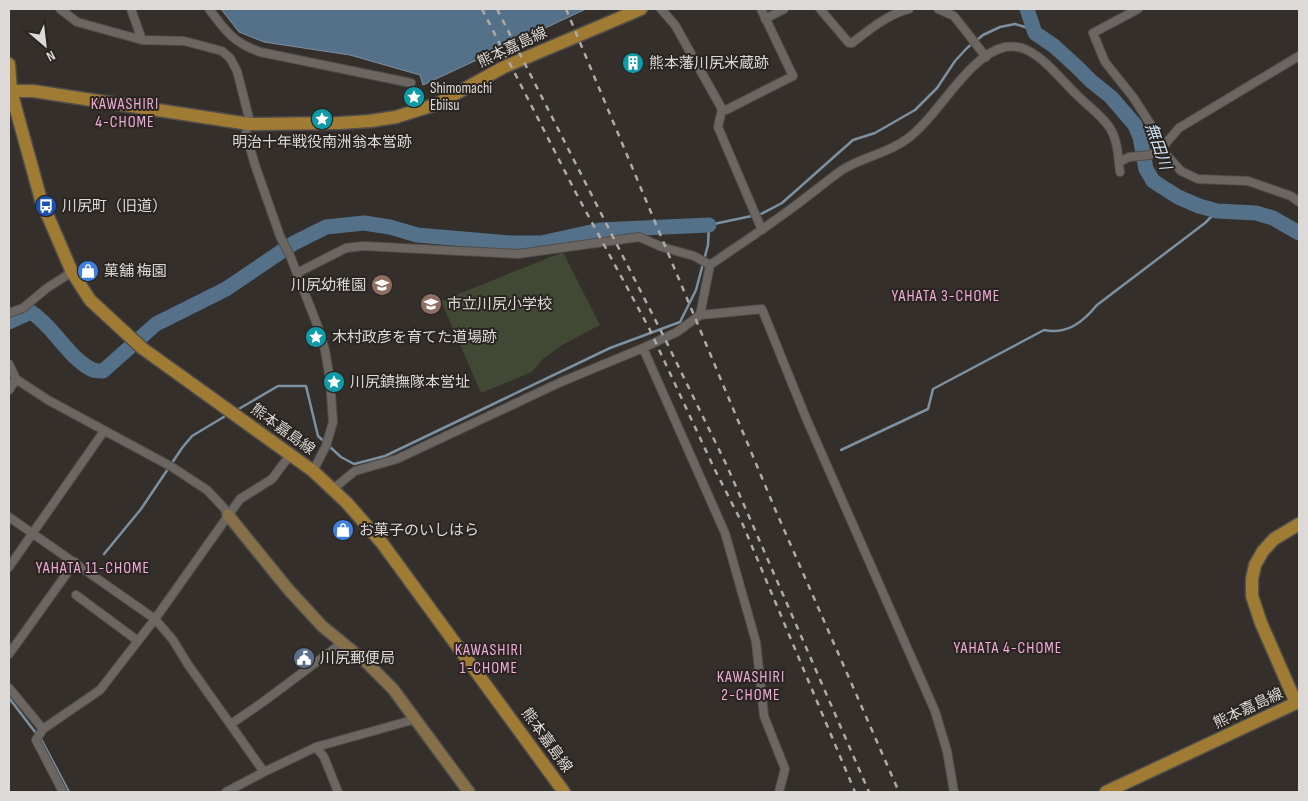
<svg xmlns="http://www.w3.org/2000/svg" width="1308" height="801" font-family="'Sofia Sans Condensed','Noto Sans JP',sans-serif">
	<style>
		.green { fill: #414833 }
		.water { fill: #547189; stroke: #7d90a0 }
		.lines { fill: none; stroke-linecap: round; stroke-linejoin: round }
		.stream { stroke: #7d90a0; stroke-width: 2.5 }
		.river { stroke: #547189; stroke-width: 15 }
		.street-casing { stroke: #514d4b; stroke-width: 10 }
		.secondary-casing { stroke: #514d4b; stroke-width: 14 }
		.primary-casing { stroke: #514d4b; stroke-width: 15 }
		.street { stroke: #6b6661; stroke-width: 8 }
		.secondary { stroke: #85704a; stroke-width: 11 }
		.primary { stroke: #9f7b33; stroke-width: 12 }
		.rail { stroke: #adaaa7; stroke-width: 2.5; stroke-dasharray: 6 6; stroke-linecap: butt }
		.labels { text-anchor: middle; stroke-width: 4; stroke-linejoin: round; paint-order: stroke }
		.street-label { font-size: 15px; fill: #dcd9d7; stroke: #2a2521 }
		.poi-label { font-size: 15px; fill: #dcd9d7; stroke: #2a2521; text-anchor: start }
		.neighbourhood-label { font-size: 16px; letter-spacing: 1px; fill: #f0abd9; stroke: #2a2521 }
		.water-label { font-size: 16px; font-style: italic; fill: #d0e4f6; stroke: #2a2521 }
	</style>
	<rect width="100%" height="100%" fill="#342f2b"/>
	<path class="green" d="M 563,252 L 600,325 L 562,345 L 543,359 L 532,372 L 481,393 L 441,301 Z"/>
	<path class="water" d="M 221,9 L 586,9 L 423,85 L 420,75 L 350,55 L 264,42 L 239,32 Z"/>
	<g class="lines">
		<path class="stream" d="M 237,410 L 278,386 L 306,386 L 318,436 L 341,457 L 354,464 L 385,456 L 610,348 L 680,322 L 696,290 L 708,245 L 709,225 L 761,214 L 782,203 L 853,140 L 875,133 L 915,110 L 937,88 L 955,61 L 967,48 L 983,35 L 1000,27 L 1015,24 L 1025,27 L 1035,33
			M 841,450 L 928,409 L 933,389 L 1044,330 C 1067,335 1083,322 1097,305 L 1205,223 L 1217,211
			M 104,554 L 141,509 L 182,448 L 192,436 L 227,415
			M 9,698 L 42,741 L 69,792"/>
		<path class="river" d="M 1027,9 L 1035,33 L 1054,46 L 1077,67 L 1091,81 L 1111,97 L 1135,125 L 1140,137 L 1146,169 L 1153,181 L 1178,197 L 1199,206 L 1217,211 L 1256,213 L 1273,218 L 1299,233
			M 9,322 L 31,312 C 54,327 68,357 91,369 C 94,371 99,371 103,371 L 156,324 L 226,289 L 294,243 L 326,227 L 364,223 L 390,227 L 417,235 L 511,243 L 541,243 L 600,230 L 709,225"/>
		<g class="street-casing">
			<path id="street" d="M 60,9 L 77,22 L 142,40 L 184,41 L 222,51 L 230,58 L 237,71 L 249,118 L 246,134 L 255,165 L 280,236 L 291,258 L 318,327 L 325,350 L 330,380 L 333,422 L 326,446 L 313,471
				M 131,9 L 142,40
				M 209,9 C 226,31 232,42 260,52 L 411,83
				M 661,9 L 675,25 L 722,109 L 718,127 L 762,230
				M 820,9 L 849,43 L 852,43 C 869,30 888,14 909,9
				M 938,9 L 954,16 L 986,57
				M 1138,9 L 1093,33 L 1105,62 L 1133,97 L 1151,125 L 1161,149 L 1181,171 L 1198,179 L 1248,181 L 1291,196 L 1299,202
				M 765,19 L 784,9
				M 722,109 L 726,110 L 793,76 L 761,9
				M 1119,162 L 1129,157 L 1150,155 L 1161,149 L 1179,128 L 1299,56
				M 297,273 L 346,248 L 363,246 L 518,254 L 639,237 L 662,247 L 694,256 L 710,265
				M 9,313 L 23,308 L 47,288 L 72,272
				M 700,315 L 710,265 C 736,247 762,230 788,211 C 806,198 824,183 842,170 C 862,157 887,154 907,139 C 938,117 968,55 1005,47 C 1013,46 1021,47 1027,50 C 1047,60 1062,81 1078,96 C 1088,106 1102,116 1110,128 C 1118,141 1118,156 1120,172
				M 643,348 L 725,533 L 756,642 L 764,716 L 785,769 L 779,792
				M 9,364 L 16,379 L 48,400 L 172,467 L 207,490 L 224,508 L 228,515
				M 9,390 L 16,379
				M 333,489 L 355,471 L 397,459 L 561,382 L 643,348 L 677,332 L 700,315 L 762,309 L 806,418 L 935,711 L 947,751 L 954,792
				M 9,517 L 155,619 L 173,640 L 187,663 L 264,772
				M 9,567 L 104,431
				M 76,595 L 138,641
				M 9,654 L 75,562
				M 9,688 L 43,729
				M 231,724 L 263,702 L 342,643
				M 316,747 L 324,757 L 338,792
				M 63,792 L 36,740 L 43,729 L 100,690 L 155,619 L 240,499 L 272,479 L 290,455
				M 226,792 L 264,772 L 316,747 L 416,719"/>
		</g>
		<g class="secondary-casing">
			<path id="secondary" d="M 228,515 L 288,589 L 322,626 L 367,663 L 393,689 L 469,792"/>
		</g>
		<g class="primary-casing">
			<path id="primary" d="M 9,64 L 11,91 L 41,200 L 72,272 L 90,300 L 142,348 L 313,471 L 347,503 L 382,543 L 564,792
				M 11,91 L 33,91 L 249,124 L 340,123 L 370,121 L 396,117 L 437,104 L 504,67 L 641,9
				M 1106,792 L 1296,703 L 1261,623 L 1252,596 L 1252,579 L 1255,565 L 1263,551 L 1274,539 L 1299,524"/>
		</g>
		<use href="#street" class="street"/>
		<use href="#secondary" class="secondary"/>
		<use href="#primary" class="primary"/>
		<path class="rail" d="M 482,9 L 576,193 L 649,328 L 714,468 L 743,525 L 855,792
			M 497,9 L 666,341 L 727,466 L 869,792
			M 566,9 L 775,509 L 899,792"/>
	</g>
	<defs>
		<g id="building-disc" transform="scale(1.125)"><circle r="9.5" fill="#0f9aa8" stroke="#2a2521"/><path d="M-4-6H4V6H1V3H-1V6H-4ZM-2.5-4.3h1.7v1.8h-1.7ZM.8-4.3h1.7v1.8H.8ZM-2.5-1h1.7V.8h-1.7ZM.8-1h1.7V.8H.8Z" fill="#fff"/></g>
		<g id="sight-disc" transform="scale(1.125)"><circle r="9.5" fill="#0f9aa8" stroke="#2a2521"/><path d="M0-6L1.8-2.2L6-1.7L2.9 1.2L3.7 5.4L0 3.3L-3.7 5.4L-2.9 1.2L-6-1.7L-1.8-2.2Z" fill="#fff"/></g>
		<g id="bus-disc" transform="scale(1.125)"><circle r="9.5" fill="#1a4fb4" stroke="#2a2521"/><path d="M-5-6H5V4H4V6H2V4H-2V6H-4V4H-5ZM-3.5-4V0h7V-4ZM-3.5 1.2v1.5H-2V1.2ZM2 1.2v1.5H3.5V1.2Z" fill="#fff"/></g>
		<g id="shop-disc" transform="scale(1.125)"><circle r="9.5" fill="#3f7fe0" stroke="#2a2521"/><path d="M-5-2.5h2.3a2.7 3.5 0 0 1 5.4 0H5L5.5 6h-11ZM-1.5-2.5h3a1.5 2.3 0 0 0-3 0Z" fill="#fff"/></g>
		<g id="school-disc" transform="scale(1.125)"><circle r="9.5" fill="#8d6e63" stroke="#2a2521"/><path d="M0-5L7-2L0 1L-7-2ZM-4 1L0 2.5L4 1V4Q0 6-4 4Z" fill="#fff"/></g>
		<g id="civic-disc" transform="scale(1.125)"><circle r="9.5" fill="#5c6f8a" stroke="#2a2521"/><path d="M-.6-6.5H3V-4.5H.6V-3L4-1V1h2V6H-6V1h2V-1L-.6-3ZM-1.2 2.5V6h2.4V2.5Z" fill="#fff"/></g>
	</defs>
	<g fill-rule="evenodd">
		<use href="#building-disc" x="633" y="63"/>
		<use href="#sight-disc" x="414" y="97"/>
		<use href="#sight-disc" x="322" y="119"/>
		<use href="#bus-disc" x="46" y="206"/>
		<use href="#shop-disc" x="88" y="271"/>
		<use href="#school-disc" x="382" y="285"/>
		<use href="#school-disc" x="431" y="304"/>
		<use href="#sight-disc" x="316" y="337"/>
		<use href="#sight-disc" x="334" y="382"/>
		<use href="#shop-disc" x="343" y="530"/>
		<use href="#civic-disc" x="304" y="658"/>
	</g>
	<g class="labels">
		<g class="street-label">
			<text transform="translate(512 47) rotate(-25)" y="5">熊本嘉島線</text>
			<text transform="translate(283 429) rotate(36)" y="5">熊本嘉島線</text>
			<text transform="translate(1248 708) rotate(-25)" y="5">熊本嘉島線</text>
			<text transform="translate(547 740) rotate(54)" y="5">熊本嘉島線</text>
		</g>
		<g class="poi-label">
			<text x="649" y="68">熊本藩川尻米蔵跡</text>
			<text x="430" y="93">Shimomachi<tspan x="430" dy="17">Ebiisu</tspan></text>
			<text x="322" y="147" text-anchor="middle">明治十年戦役南洲翁本営跡</text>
			<text x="62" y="211">川尻町（旧道）</text>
			<text x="104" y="276">菓舗 梅園</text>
			<text x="366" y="290" text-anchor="end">川尻幼稚園</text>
			<text x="447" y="309">市立川尻小学校</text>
			<text x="332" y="342">木村政彦を育てた道場跡</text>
			<text x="350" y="387">川尻鎮撫隊本営址</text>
			<text x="359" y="535">お菓子のいしはら</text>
			<text x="320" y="663">川尻郵便局</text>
		</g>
		<g class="neighbourhood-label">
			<text x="125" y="109">KAWASHIRI<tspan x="125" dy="18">4-CHOME</tspan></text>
			<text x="946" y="301">YAHATA 3-CHOME</text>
			<text x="93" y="573">YAHATA 11-CHOME</text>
			<text x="1008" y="653">YAHATA 4-CHOME</text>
			<text x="489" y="655">KAWASHIRI<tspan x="489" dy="18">1-CHOME</tspan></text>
			<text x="751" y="682">KAWASHIRI<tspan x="751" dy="18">2-CHOME</tspan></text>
		</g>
		<g class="water-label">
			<text transform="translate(1159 146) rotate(71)" y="6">無田川</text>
		</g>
	</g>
	<rect width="1308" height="801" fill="none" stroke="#dcd9d7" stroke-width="20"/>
	<g transform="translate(45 45) rotate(152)" stroke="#2a2521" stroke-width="4" paint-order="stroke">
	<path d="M0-4L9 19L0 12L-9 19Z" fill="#dcd9d7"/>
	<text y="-8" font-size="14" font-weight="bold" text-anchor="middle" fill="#dcd9d7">N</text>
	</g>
</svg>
